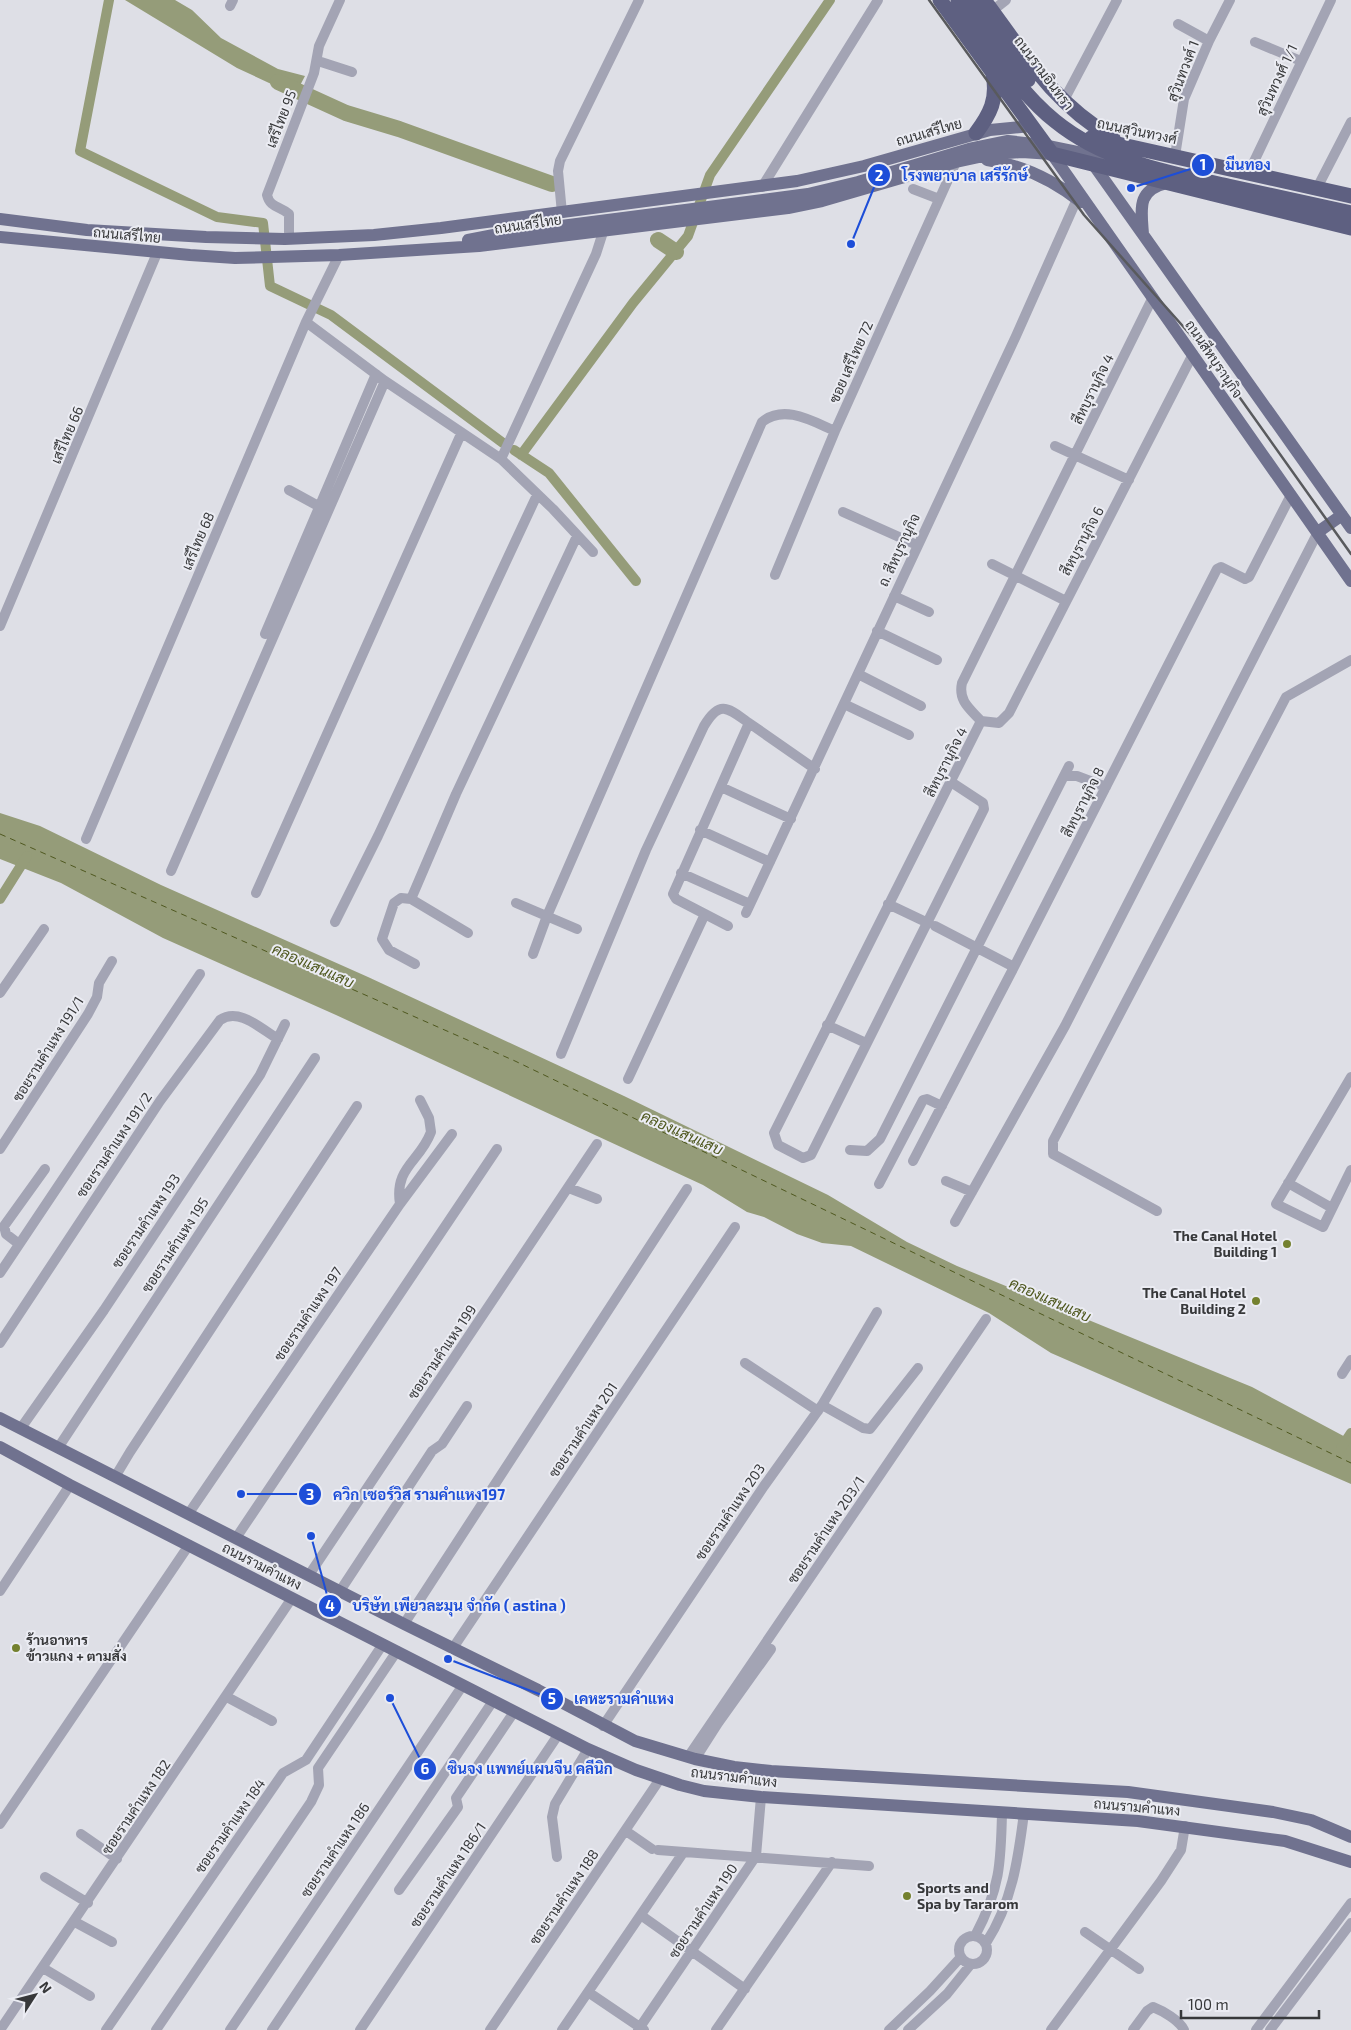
<svg xmlns="http://www.w3.org/2000/svg" width="1351" height="2030" font-family="'Exo 2',Sarabun,sans-serif">
	<style>
		.water { fill: #959c79 }
		.lines { fill: none; stroke-linecap: round; stroke-linejoin: round }
		.canal { stroke: #959c79; stroke-width: 10 }
		.river { stroke: #959c79; stroke-width: 16 }
		.ferry { stroke: #4f581f; stroke-width: 1; stroke-dasharray: 6 5; stroke-linecap: butt }
		.minor { stroke: #a3a4b4; stroke-width: 10 }
		.major { stroke: #70728f; stroke-width: 12 }
		.highway { stroke: #5e6081; stroke-width: 15 }
		.rail { stroke: #595a5d; stroke-width: 2.5 }
		.poi-dot { fill: #74812f; stroke: #ebecf3; stroke-width: 2 }
		.labels { text-anchor: middle; stroke-width: 4; stroke-linejoin: round; paint-order: stroke }
		.street-label { font-size: 14px; fill: #37383a; stroke: #ebecf3 }
		.poi-label { font-size: 14px; font-weight: bold; fill: #37383a; stroke: #ebecf3; text-anchor: end }
		.water-label { font-size: 15px; font-style: italic; fill: #4f581f; stroke: #ebecf3 }
		.leader { fill: none; stroke: #1d4ed8; stroke-width: 2 }
		.callout-dot { fill: #1d4ed8; stroke: #ebecf3; stroke-width: 2 }
		.mark-label { font-size: 15px; text-anchor: middle; font-weight: bold; fill: #fff }
		.callout-label { font-size: 15px; text-anchor: middle; font-weight: bold; fill: #1d4ed8; stroke: #ebecf3; stroke-width: 4; stroke-linejoin: round; paint-order: stroke }
	</style>
	<rect width="100%" height="100%" fill="#dedfe6"/>
	<path class="water" d="M 125,0 L 175,0 L 192,10 L 221,38 L 278,69 L 305,76 L 295,95 L 237,68 Z
		M 0,813 L 40,826 L 161,885 L 368,977 L 624,1096 L 828,1195 L 907,1242 L 957,1266 L 1252,1387 L 1351,1440 L 1351,1484 L 1051,1353 L 989,1313 L 851,1246 L 822,1243 L 797,1234 L 764,1217 L 747,1212 L 703,1185 L 336,1015 L 163,938 L 61,883 L 0,859 Z"/>
	<g class="lines">
		<path class="canal" d="M 109,0 L 80,151 L 217,217 L 263,223 L 270,286 L 331,315 L 503,443
			M 514,450 L 549,473 L 636,581
			M 521,455 L 633,303 L 688,236 L 710,175 L 830,0
			M 0,899 L 27,856
			M 1341,1448 L 1351,1433"/>
		<path class="river" d="M 278,82 L 346,113 L 399,129 L 552,184
			M 658,240 L 676,252"/>
		<path class="ferry" d="M 0,834 L 515,1061 L 1351,1463"/>
		<path class="minor" d="M 230,6 L 233,0
			M 992,11 L 1006,0
			M 1178,24 L 1209,41
			M 1255,42 L 1301,61
			M 318,61 L 352,72
			M 1063,102 L 1117,0
			M 1175,156 L 1184,99 L 1209,41 L 1230,0
			M 1249,172 L 1331,0
			M 762,187 L 878,0
			M 1317,188 L 1351,122
			M 913,189 L 939,199
			M 562,213 L 558,171 L 560,161 L 639,0
			M 289,239 L 289,214 C 280,206 270,208 267,195 L 314,73 L 319,46 L 340,0
			M 306,322 L 385,381 L 501,459 L 553,509 L 593,552
			M 1055,446 L 1129,480
			M 501,459 L 596,254 L 604,229
			M 289,490 L 320,507
			M 843,512 L 917,545
			M 992,564 L 1066,601
			M 775,575 L 835,431 L 956,162
			M 894,596 L 929,612
			M 0,626 L 157,253
			M 877,631 L 937,660
			M 265,634 L 376,374
			M 858,674 L 921,706
			M 844,704 L 909,735
			M 981,721 L 999,723 L 1009,713 L 1193,354
			M 1065,776 L 1077,776 L 1106,787
			M 951,782 L 983,803 L 984,809 L 811,1155 L 803,1158 L 778,1145 L 774,1133 L 981,721 C 970,709 958,701 962,683 L 1153,297
			M 721,787 L 791,819
			M 700,830 L 770,862
			M 86,839 L 306,322 L 339,255
			M 171,871 L 385,381
			M 681,873 L 750,904
			M 256,893 L 461,434
			M 411,899 L 401,898 L 394,903 L 382,939 L 389,950 L 415,964
			M 516,903 L 577,929
			M 888,904 L 928,923
			M 746,913 L 1016,336 L 1077,199
			M 335,922 L 378,836 L 537,495
			M 728,926 L 676,899 L 673,894 L 749,723 L 815,769
			M 935,926 L 1014,967
			M 468,933 L 411,899 L 456,794 L 577,536
			M 533,954 L 547,916 L 762,422 C 784,404 812,421 835,431
			M 0,993 L 44,929
			M 827,1025 L 866,1043
			M 561,1054 L 646,850 L 704,726 C 720,699 728,708 749,723
			M 1351,1077 L 1276,1204 L 1323,1227 L 1351,1170
			M 628,1079 L 705,914
			M 0,1149 L 88,1014 L 97,997 L 99,983 L 112,961
			M 850,1150 L 867,1151 L 880,1139 L 1069,766
			M 913,1161 L 1014,967 L 1217,569 L 1221,567 L 1245,579 L 1249,577 L 1291,495
			M 946,1181 L 972,1192
			M 1288,1183 L 1332,1208
			M 879,1184 L 923,1100 L 927,1099 L 942,1106
			M 569,1188 L 597,1199
			M 400,1204 C 394,1167 420,1162 431,1132 L 429,1118 L 420,1100
			M 1157,1211 L 1053,1154 L 1053,1141 L 1286,697 L 1351,660
			M 955,1222 L 1065,1026 L 1318,532
			M 19,1244 L 6,1234 L 4,1226 L 45,1169
			M 0,1273 L 200,974
			M 0,1343 L 160,1101 L 220,1020 C 239,1007 261,1029 278,1039
			M 745,1363 L 818,1411
			M 1342,1374 L 1351,1360
			M 822,1405 L 863,1428 L 870,1429 L 918,1368
			M 21,1428 L 104,1310 L 260,1075 L 285,1024
			M 58,1448 L 315,1058
			M 115,1477 L 130,1452 L 357,1106
			M 189,1513 L 400,1204 L 452,1134
			M 236,1538 L 497,1149
			M 309,1575 L 597,1144
			M 0,1591 L 70,1485
			M 340,1591 L 432,1451 L 442,1444 L 467,1406
			M 404,1624 L 687,1189
			M 453,1648 L 735,1227
			M 227,1697 L 272,1721
			M 603,1726 L 764,1486 L 822,1405 L 877,1312
			M 688,1757 L 986,1319
			M 695,1759 L 718,1723 L 771,1649
			M 0,1824 L 189,1545
			M 626,1831 L 652,1849
			M 81,1834 L 117,1859
			M 658,1850 L 869,1866
			M 557,1857 L 552,1817 L 555,1804 L 588,1749
			M 45,1877 L 88,1903
			M 399,1890 L 458,1807 L 456,1798 L 514,1712
			M 642,1916 L 745,1989
			M 75,1922 L 112,1942
			M 1085,1932 L 1139,1969
			M959 1950a14 14 0 1 1 28 0a14 14 0 1 1-28 0Z
			M 975,1936 C 1000,1889 1001,1863 1002,1812
			M 986,1943 C 1012,1903 1018,1860 1024,1813
			M 43,1968 L 90,1996
			M 588,1992 L 644,2030
			M 0,2030 L 292,1598
			M 106,2030 L 283,1773 L 306,1760 L 383,1644
			M 156,2030 L 311,1802 L 319,1785 L 318,1768 L 397,1651
			M 230,2030 L 463,1685
			M 272,2030 L 493,1701
			M 360,2030 L 558,1735
			M 490,2030 L 660,1779
			M 562,2030 L 683,1853
			M 638,2030 L 756,1856 L 761,1797
			M 716,2030 L 832,1862
			M 889,2030 L 930,1991 L 961,1957
			M 908,2030 L 947,1994 L 971,1964
			M 1051,2030 L 1161,1881 L 1181,1850 L 1185,1826
			M 1133,2030 L 1147,2011 L 1153,2007 C 1163,2011 1179,2020 1184,2030
			M 1256,2030 L 1351,1903
			M 1270,2030 L 1351,1923"/>
		<path class="major" d="M 987,160 C 1023,165 1053,180 1081,202
			M 1093,164 L 1351,528
			M 0,219 L 87,230 L 206,237 L 285,239 L 374,235 L 441,228 L 797,181 L 864,166 L 990,130 L 1032,126
			M 1143,234 C 1141,208 1137,190 1167,183
			M 0,237 L 190,255 L 235,258 L 339,255 L 479,246 L 788,208 L 822,201 L 956,162 L 993,154 L 1022,152 L 1052,154 L 1351,581
			M 468,240 L 499,234 L 808,194 L 858,182 L 969,149 L 1008,141 L 1043,145 L 1116,160
			M 1318,532 L 1342,515
			M 0,1418 L 404,1624 L 538,1690 L 635,1741 L 695,1759 L 734,1767 L 771,1771 L 1128,1792 L 1273,1812 L 1311,1820 L 1351,1837
			M 0,1447 L 70,1485 L 588,1749 L 636,1770 L 680,1785 L 704,1791 L 761,1797 L 1138,1821 L 1285,1841 L 1351,1862"/>
		<path class="highway" d="M 940,0 L 1052,154 L 1351,228
			M 958,0 C 988,41 1015,89 1055,121 C 1104,161 1168,173 1228,186 C 1269,195 1310,204 1351,213
			M 971,0 L 1028,80
			M 984,0 C 1025,55 1052,102 1113,138
			M 976,133 C 990,114 998,99 993,75
			M 1091,138 L 1351,196"/>
		<path class="rail" d="M 929,0 L 1084,215 L 1213,360 L 1351,554"/>
	</g>
	<g class="poi-dot">
		<circle cx="1287" cy="1244" r="5"/>
		<circle cx="1256" cy="1301" r="5"/>
		<circle cx="16" cy="1648" r="5"/>
		<circle cx="907" cy="1896" r="5"/>
	</g>
	<g class="labels">
		<g class="street-label">
			<text transform="translate(1183 71) rotate(-69)" y="5">สุวินทวงศ์ 1</text>
			<text transform="translate(1044 73) rotate(53)" y="5">ถนนรามอินทรา</text>
			<text transform="translate(1277 80) rotate(-65)" y="5">สุวินทวงศ์ 1/1</text>
			<text transform="translate(281 119) rotate(-69)" y="5">เสรีไทย 95</text>
			<text transform="translate(1137 131) rotate(12)" y="5">ถนนสุวินทวงศ์</text>
			<text transform="translate(929 132) rotate(-16)" y="5">ถนนเสรีไทย</text>
			<text transform="translate(528 224) rotate(-8)" y="5">ถนนเสรีไทย</text>
			<text transform="translate(127 235) rotate(5)" y="5">ถนนเสรีไทย</text>
			<text transform="translate(1214 359) rotate(56)" y="5">ถนนสีหบุรานุกิจ</text>
			<text transform="translate(851 362) rotate(-66)" y="5">ซอย เสรีไทย 72</text>
			<text transform="translate(1093 389) rotate(-64)" y="5">สีหบุรานุกิจ 4</text>
			<text transform="translate(67 435) rotate(-67)" y="5">เสรีไทย 66</text>
			<text transform="translate(198 541) rotate(-67)" y="5">เสรีไทย 68</text>
			<text transform="translate(1082 541) rotate(-62)" y="5">สีหบุรานุกิจ 6</text>
			<text transform="translate(899 550) rotate(-65)" y="5">ถ. สีหบุรานุกิจ</text>
			<text transform="translate(946 762) rotate(-63)" y="5">สีหบุรานุกิจ 4</text>
			<text transform="translate(1083 802) rotate(-63)" y="5">สีหบุรานุกิจ 8</text>
			<text transform="translate(48 1049) rotate(-58)" y="5">ซอยรามคำแหง 191/1</text>
			<text transform="translate(114 1145) rotate(-56)" y="5">ซอยรามคำแหง 191/2</text>
			<text transform="translate(146 1221) rotate(-56)" y="5">ซอยรามคำแหง 193</text>
			<text transform="translate(175 1245) rotate(-57)" y="5">ซอยรามคำแหง 195</text>
			<text transform="translate(308 1314) rotate(-56)" y="5">ซอยรามคำแหง 197</text>
			<text transform="translate(442 1352) rotate(-56)" y="5">ซอยรามคำแหง 199</text>
			<text transform="translate(583 1430) rotate(-56)" y="5">ซอยรามคำแหง 201</text>
			<text transform="translate(730 1512) rotate(-56)" y="5">ซอยรามคำแหง 203</text>
			<text transform="translate(826 1530) rotate(-56)" y="5">ซอยรามคำแหง 203/1</text>
			<text transform="translate(262 1566) rotate(27)" y="5">ถนนรามคำแหง</text>
			<text transform="translate(734 1777) rotate(7)" y="5">ถนนรามคำแหง</text>
			<text transform="translate(136 1807) rotate(-56)" y="5">ซอยรามคำแหง 182</text>
			<text transform="translate(1137 1807) rotate(5)" y="5">ถนนรามคำแหง</text>
			<text transform="translate(230 1826) rotate(-55)" y="5">ซอยรามคำแหง 184</text>
			<text transform="translate(335 1850) rotate(-56)" y="5">ซอยรามคำแหง 186</text>
			<text transform="translate(448 1875) rotate(-56)" y="5">ซอยรามคำแหง 186/1</text>
			<text transform="translate(564 1897) rotate(-56)" y="5">ซอยรามคำแหง 188</text>
			<text transform="translate(703 1911) rotate(-56)" y="5">ซอยรามคำแหง 190</text>
		</g>
		<g class="poi-label">
			<text x="1277" y="1241">The Canal Hotel<tspan x="1277" dy="16">Building 1</tspan></text>
			<text x="1246" y="1298">The Canal Hotel<tspan x="1246" dy="16">Building 2</tspan></text>
			<text x="26" y="1645" text-anchor="start">ร้านอาหาร<tspan x="26" dy="16">ข้าวแกง + ตามสั่ง</tspan></text>
			<text x="917" y="1893" text-anchor="start">Sports and<tspan x="917" dy="16">Spa by Tararom</tspan></text>
		</g>
		<g class="water-label">
			<text transform="translate(313 966) rotate(24)" y="5">คลองแสนแสบ</text>
			<text transform="translate(682 1133) rotate(24)" y="5">คลองแสนแสบ</text>
			<text transform="translate(1050 1300) rotate(24)" y="5">คลองแสนแสบ</text>
		</g>
	</g>
	<path class="leader" d="M1131 188L1203 165M851 244L879 175M241 1494L310 1494M311 1536L330 1606M448 1659L552 1699M390 1698L425 1769"/>
	<g class="callout-dot">
		<circle cx="1131" cy="188" r="5"/>
		<circle cx="851" cy="244" r="5"/>
		<circle cx="241" cy="1494" r="5"/>
		<circle cx="311" cy="1536" r="5"/>
		<circle cx="448" cy="1659" r="5"/>
		<circle cx="390" cy="1698" r="5"/>
		<circle cx="1203" cy="165" r="12"/>
		<circle cx="879" cy="175" r="12"/>
		<circle cx="310" cy="1494" r="12"/>
		<circle cx="330" cy="1606" r="12"/>
		<circle cx="552" cy="1699" r="12"/>
		<circle cx="425" cy="1769" r="12"/>
	</g>
	<g class="mark-label">
		<text x="1203" y="170">1</text>
		<text x="879" y="181">2</text>
		<text x="310" y="1500">3</text>
		<text x="330" y="1611">4</text>
		<text x="552" y="1704">5</text>
		<text x="425" y="1774">6</text>
	</g>
	<g class="callout-label">
		<text x="1248" y="170">มีนทอง</text>
		<text x="965" y="181">โรงพยาบาล เสรีรักษ์</text>
		<text x="419" y="1500">ควิก เซอร์วิส รามคำแหง197</text>
		<text x="459" y="1611">บริษัท เพียวละมุน จำกัด ( astina )</text>
		<text x="624" y="1704">เคหะรามคำแหง</text>
		<text x="530" y="1774">ซินจง แพทย์แผนจีน คลีนิก</text>
	</g>
	<g transform="translate(35 1995) rotate(54)" stroke="#ebecf3" stroke-width="4" paint-order="stroke">
	<path d="M0-4L9 19L0 12L-9 19Z" fill="#37383a"/>
	<text y="-8" font-size="14" font-weight="bold" text-anchor="middle" fill="#37383a">N</text>
	</g>
	<path d="M1181 2010v8h138v-8" fill="none" stroke="#37383a" stroke-width="2.5"/>
	<text x="1188" y="2010" font-size="15" fill="#37383a" stroke="#ebecf3" stroke-width="4" paint-order="stroke">100 m</text>
</svg>
